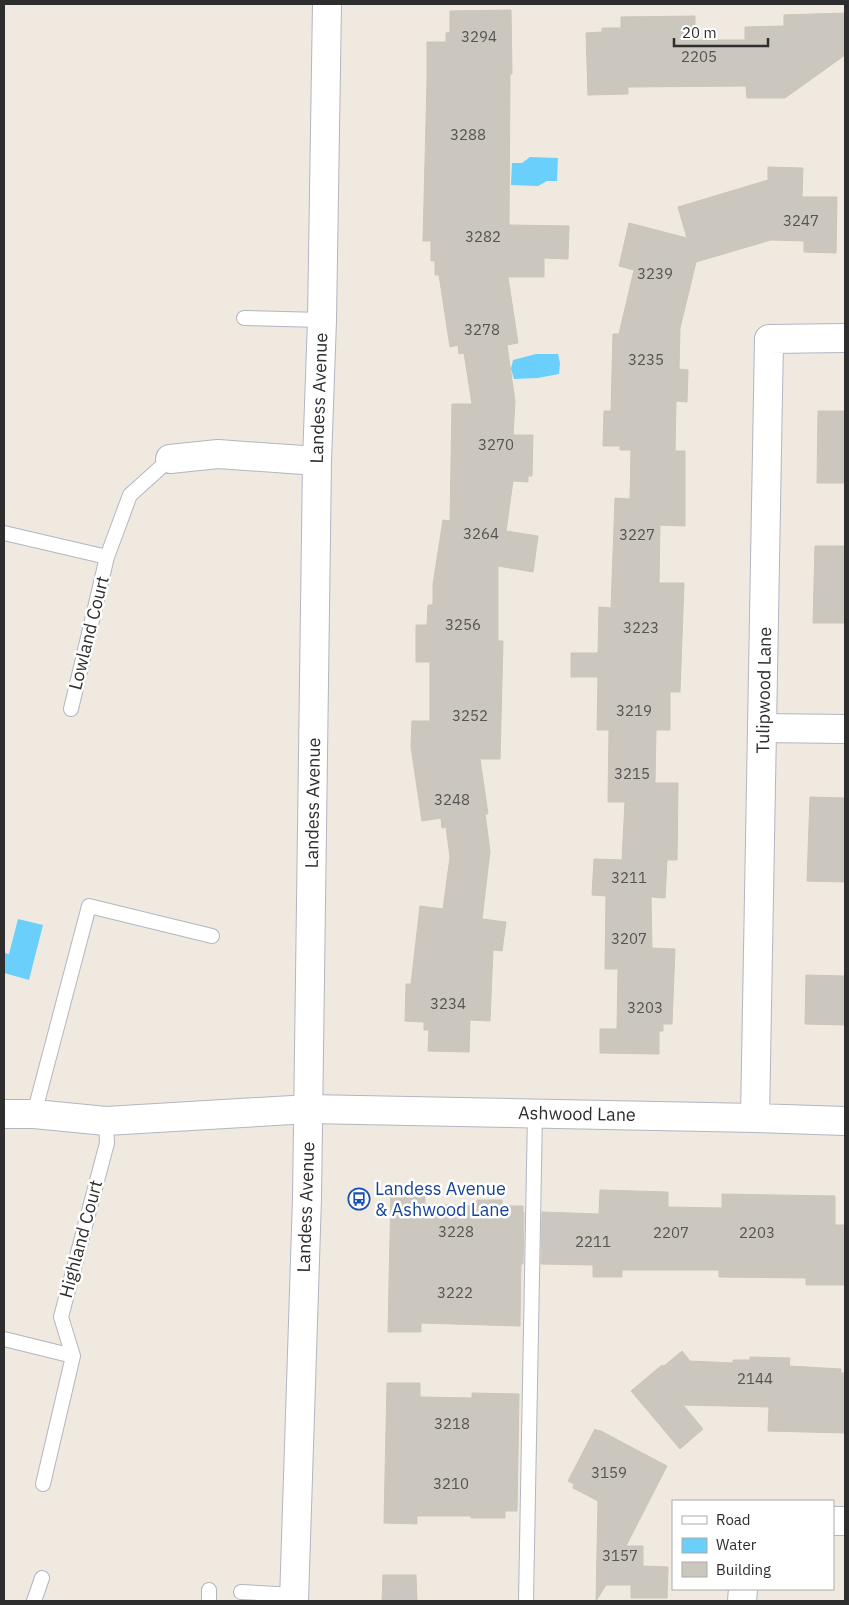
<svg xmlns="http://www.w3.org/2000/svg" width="849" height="1605" font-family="'IBM Plex Sans',sans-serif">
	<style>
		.water { fill: #6ad0fb }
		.building { fill: #cbc7be; stroke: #ccc6b8 }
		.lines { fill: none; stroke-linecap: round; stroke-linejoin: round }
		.lane-casing { stroke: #b3b5c2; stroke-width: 16 }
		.street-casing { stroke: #b3b5c2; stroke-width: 30 }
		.secondary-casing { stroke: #b3b5c2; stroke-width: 30 }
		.lane { stroke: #fff; stroke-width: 14 }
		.street { stroke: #fff; stroke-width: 28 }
		.secondary { stroke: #fff; stroke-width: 28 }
		.labels { text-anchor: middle; stroke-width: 5; stroke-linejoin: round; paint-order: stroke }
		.number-label { font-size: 15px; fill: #555452 }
		.street-label { font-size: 18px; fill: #2e2e2e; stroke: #fff }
		.transit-label { font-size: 18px; fill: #164399; stroke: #fff; text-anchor: start }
	</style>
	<rect width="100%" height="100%" fill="#f0e9df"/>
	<path class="water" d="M 530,157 L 558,158 L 557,181 L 547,181 L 538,186 L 511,185 L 512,163 L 522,163 Z
		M 536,354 L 558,354 L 560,363 L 559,374 L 538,378 L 514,379 L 511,369 L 513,360 Z
		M 18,919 L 43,925 L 29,980 L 4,973 L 4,953 L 9,954 Z"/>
	<path class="building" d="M 511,10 L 512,74 L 510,74 L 509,225 L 569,226 L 568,259 L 544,258 L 544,277 L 508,277 L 518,343 L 507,345 L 515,401 L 513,435 L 533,435 L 532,476 L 528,476 L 528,482 L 513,481 L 506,531 L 538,536 L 533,572 L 498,566 L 498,641 L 503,641 L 500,759 L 480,759 L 488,814 L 485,814 L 490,851 L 482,919 L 506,922 L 502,951 L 493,950 L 490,1021 L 470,1020 L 469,1052 L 428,1051 L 429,1030 L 424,1030 L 424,1022 L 405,1021 L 406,984 L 411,984 L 420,906 L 443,909 L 450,857 L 446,827 L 442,828 L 441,818 L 422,821 L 411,747 L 412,721 L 430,721 L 430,662 L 416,662 L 416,625 L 427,625 L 428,605 L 433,605 L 433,584 L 443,520 L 450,521 L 452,404 L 472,404 L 464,353 L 459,354 L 458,345 L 450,347 L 439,275 L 435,275 L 435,261 L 431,261 L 431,241 L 423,241 L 427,82 L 427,42 L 446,42 L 446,33 L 450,32 L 450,11 Z
		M 845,13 L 845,55 L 785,98 L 747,98 L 746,86 L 628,87 L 628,94 L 588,95 L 586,33 L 602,32 L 602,28 L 621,28 L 621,17 L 695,16 L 695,40 L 745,40 L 745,27 L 784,26 L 784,15 Z
		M 768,167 L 803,168 L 802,197 L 837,197 L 836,253 L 804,252 L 804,241 L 771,240 L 696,262 L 680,328 L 679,369 L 688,370 L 687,402 L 676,401 L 675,451 L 685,451 L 685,526 L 660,525 L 659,583 L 684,583 L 680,692 L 670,692 L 670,730 L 656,730 L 655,783 L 678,783 L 677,860 L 667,860 L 665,898 L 651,897 L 652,948 L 675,949 L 672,1024 L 663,1024 L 663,1031 L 659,1031 L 659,1054 L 600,1053 L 600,1029 L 617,1029 L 618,969 L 605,969 L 606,896 L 592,895 L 594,859 L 622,860 L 625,802 L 608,802 L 609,730 L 597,730 L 598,677 L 571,677 L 571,653 L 598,653 L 599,607 L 611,608 L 615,498 L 630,499 L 631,450 L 620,450 L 620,446 L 603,446 L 604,411 L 611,411 L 613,334 L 619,334 L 634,270 L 619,266 L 629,223 L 687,238 L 678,207 L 768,180 Z
		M 818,411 L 845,411 L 845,483 L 817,483 Z
		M 815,546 L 845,546 L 845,623 L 813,623 Z
		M 810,797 L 845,798 L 845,882 L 807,881 Z
		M 806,975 L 845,976 L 845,1025 L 805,1024 Z
		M 391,1189 L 425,1190 L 425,1204 L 477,1206 L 477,1200 L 502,1200 L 502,1206 L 523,1206 L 523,1212 L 524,1212 L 523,1264 L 521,1264 L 520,1326 L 421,1323 L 421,1332 L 388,1332 Z
		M 600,1190 L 668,1192 L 668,1207 L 722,1208 L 722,1194 L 835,1196 L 835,1225 L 845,1225 L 845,1285 L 806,1285 L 806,1278 L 719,1277 L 719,1270 L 622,1270 L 622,1277 L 593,1277 L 593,1265 L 541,1264 L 542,1212 L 599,1214 Z
		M 682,1351 L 690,1361 L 733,1363 L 733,1360 L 750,1360 L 750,1357 L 790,1358 L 789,1366 L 841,1369 L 841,1373 L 845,1373 L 845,1433 L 768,1431 L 769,1407 L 683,1405 L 703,1429 L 680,1449 L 631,1391 L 662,1365 L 664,1366 Z
		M 387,1383 L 420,1383 L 420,1397 L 472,1398 L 472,1393 L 519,1394 L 517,1511 L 505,1511 L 505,1518 L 471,1518 L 471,1516 L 417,1516 L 417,1524 L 384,1523 Z
		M 595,1429 L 598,1431 L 599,1430 L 667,1466 L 626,1546 L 643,1546 L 643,1566 L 668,1567 L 667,1598 L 631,1598 L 631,1585 L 606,1585 L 596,1601 L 598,1501 L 573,1488 L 574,1484 L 568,1481 Z
		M 383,1575 L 416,1575 L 417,1601 L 382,1601 Z"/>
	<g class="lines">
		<g class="lane-casing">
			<path id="lane" d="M 244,318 L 322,320
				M 4,533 L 107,557 L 130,495 L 170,459
				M 71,709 L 107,557
				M 34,1114 L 89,906 L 212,936
				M 4,1339 L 73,1356
				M 43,1484 L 73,1356 L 61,1317 L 107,1143 L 106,1121
				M 241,1592 L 294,1595
				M 34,1601 L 42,1578
				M 209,1601 L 209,1590
				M 526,1601 L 535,1113"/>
		</g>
		<g class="street-casing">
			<path id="street" d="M 170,459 L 218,454 L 317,461
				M 763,728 L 845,729
				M 4,1114 L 34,1114 L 106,1121 L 309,1109 L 755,1118 L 845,1121
				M 755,1118 L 769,339 L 845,338
				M 833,1521 L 845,1521
				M 742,1601 L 743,1589"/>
		</g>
		<g class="secondary-casing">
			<path id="secondary" d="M 294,1601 L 307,1198 L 317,461 L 322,320 L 327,4"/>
		</g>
		<use href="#lane" class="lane"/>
		<use href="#street" class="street"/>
		<use href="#secondary" class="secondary"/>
	</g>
	<defs>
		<g id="bus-ring" transform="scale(1.125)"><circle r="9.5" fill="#fff" stroke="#1a4fb4" stroke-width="1.5"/><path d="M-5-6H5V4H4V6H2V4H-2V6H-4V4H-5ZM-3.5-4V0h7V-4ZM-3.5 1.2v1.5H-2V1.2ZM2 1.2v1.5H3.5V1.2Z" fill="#1a4fb4"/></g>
	</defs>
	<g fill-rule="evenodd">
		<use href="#bus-ring" x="359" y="1199"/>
	</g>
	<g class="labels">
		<g class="number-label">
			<text x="479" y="42">3294</text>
			<text x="699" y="62">2205</text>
			<text x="468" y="140">3288</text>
			<text x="801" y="226">3247</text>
			<text x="483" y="242">3282</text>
			<text x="655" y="279">3239</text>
			<text x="482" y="335">3278</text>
			<text x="646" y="365">3235</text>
			<text x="496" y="450">3270</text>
			<text x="481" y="539">3264</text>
			<text x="637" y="540">3227</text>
			<text x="463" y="630">3256</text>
			<text x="641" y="633">3223</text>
			<text x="634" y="716">3219</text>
			<text x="470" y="721">3252</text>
			<text x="632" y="779">3215</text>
			<text x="452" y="805">3248</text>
			<text x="629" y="883">3211</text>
			<text x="629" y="944">3207</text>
			<text x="448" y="1009">3234</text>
			<text x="645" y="1013">3203</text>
			<text x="456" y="1237">3228</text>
			<text x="671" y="1238">2207</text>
			<text x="757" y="1238">2203</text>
			<text x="593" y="1247">2211</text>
			<text x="455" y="1298">3222</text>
			<text x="755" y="1384">2144</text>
			<text x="452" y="1429">3218</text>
			<text x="609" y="1478">3159</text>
			<text x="451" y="1489">3210</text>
			<text x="620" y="1561">3157</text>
		</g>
		<g class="street-label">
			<text transform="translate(319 398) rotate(-88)" y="6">Landess Avenue</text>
			<text transform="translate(89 633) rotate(-76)" y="6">Lowland Court</text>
			<text transform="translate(764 690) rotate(-89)" y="6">Tulipwood Lane</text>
			<text transform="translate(313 803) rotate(-89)" y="6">Landess Avenue</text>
			<text transform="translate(577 1114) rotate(1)" y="6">Ashwood Lane</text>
			<text transform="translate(306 1207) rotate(-88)" y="6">Landess Avenue</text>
			<text transform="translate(81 1239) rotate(-75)" y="6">Highland Court</text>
		</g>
		<g class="transit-label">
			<text x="375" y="1195">Landess Avenue<tspan x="375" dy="21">&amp; Ashwood Lane</tspan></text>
		</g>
	</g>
	<rect width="849" height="1605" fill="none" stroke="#2e2e2e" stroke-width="10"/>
	<rect x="672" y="1500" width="162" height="90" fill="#ffffff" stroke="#ababab"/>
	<rect x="682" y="1516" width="25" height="8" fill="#ffffff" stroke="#ababab"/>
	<text x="716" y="1525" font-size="15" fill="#2e2e2e">Road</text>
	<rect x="682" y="1538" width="25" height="15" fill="#6ad0fb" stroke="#ababab"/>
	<text x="716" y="1550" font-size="15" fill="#2e2e2e">Water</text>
	<rect x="682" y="1562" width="25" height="15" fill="#cbc7be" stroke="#ababab"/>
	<text x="716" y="1575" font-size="15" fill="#2e2e2e">Building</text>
	<path d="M674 38v8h94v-8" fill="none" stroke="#2e2e2e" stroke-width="2.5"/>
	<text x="682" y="38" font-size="15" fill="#2e2e2e" stroke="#ffffff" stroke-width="4" paint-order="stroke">20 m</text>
</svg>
